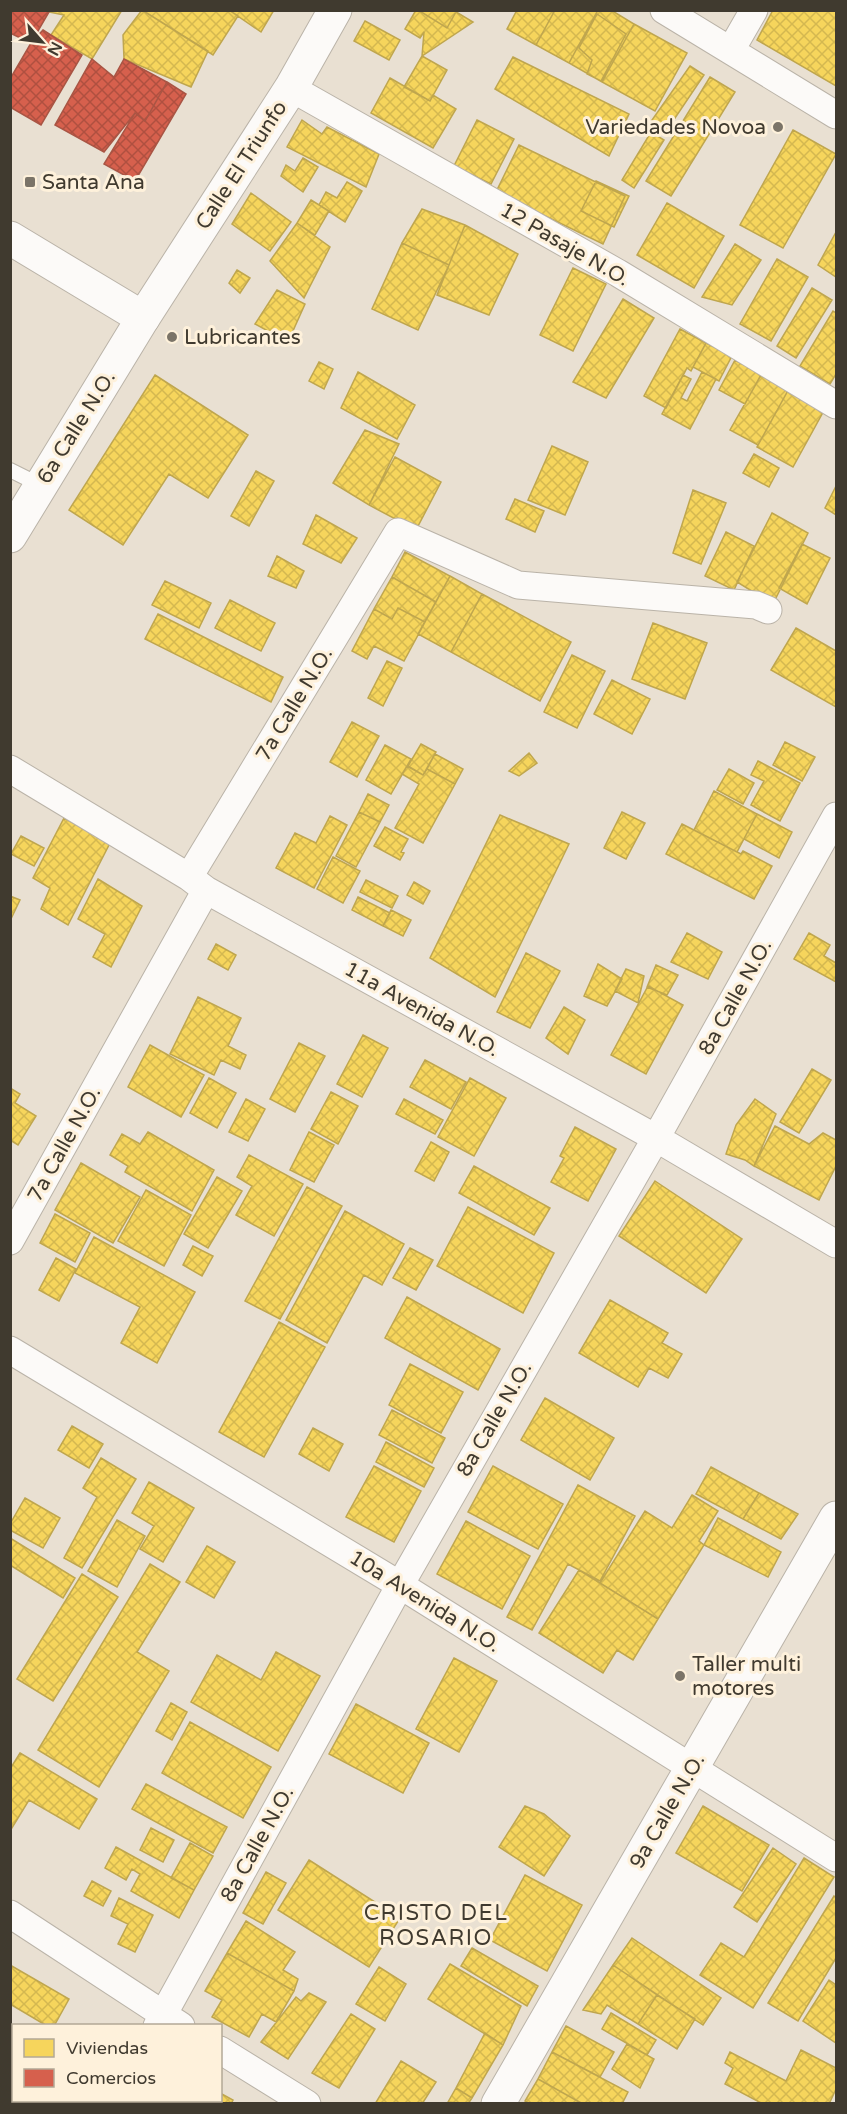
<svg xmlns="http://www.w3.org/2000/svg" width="847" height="2114" font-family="'Varela Round',sans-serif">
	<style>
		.homes { fill: url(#homes-cross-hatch); stroke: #bfa64e; stroke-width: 1.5 }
		.shops { fill: url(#shops-cross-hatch); stroke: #a95544; stroke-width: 1.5 }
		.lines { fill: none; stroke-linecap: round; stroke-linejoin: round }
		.service-casing { stroke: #bab3a8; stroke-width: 16 }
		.minor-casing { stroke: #bab3a8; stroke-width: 29 }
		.tertiary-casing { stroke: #bab3a8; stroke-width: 35 }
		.secondary-casing { stroke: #bab3a8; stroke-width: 35 }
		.service { stroke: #fcfaf8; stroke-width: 14 }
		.minor { stroke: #fcfaf8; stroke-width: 27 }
		.tertiary { stroke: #fcfaf8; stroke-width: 33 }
		.secondary { stroke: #fcfaf8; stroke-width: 33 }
		.poi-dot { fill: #7b7468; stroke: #fef1db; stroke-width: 2 }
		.labels { text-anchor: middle; stroke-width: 6; stroke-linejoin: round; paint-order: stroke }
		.poi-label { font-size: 21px; fill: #403a2f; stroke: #fef1db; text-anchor: start }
		.street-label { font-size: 21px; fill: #403a2f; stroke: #fef1db }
		.neighbourhood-label { font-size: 22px; letter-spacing: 1.5px; fill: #403a2f; stroke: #fef1db }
	</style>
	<defs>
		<pattern id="homes-cross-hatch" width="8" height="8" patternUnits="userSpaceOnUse" patternTransform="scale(1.5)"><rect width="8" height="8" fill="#f6d55c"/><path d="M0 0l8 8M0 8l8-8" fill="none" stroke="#d4b850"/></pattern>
		<pattern id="shops-cross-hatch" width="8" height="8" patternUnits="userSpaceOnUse" patternTransform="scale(1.5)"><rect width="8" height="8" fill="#d6604d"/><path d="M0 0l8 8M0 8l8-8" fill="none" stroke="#af5040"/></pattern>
	</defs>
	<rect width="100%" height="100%" fill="#e9e0d2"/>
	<path class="homes" d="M 50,10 L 122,10 L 92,59 L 51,35 L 64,15 L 49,12 Z
		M 142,10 L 208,51 L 191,87 L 124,59 L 123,35 Z
		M 142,10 L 229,10 L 238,16 L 213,55 Z
		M 229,10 L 274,10 L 261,32 Z
		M 416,10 L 453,10 L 473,22 L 422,56 L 424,32 L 420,38 L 405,29 Z
		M 418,10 L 457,10 L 447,28 Z
		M 517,10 L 555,10 L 536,45 L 507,29 Z
		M 555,10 L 598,10 L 569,63 L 536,45 Z
		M 598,10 L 611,10 L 634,24 L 602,82 L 569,63 Z
		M 773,10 L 836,10 L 836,86 L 757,40 Z
		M 597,14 L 626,34 L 601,81 L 587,74 L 592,60 L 579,48 Z
		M 365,21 L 400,40 L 389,60 L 354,41 Z
		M 634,24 L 687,53 L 655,111 L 602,82 Z
		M 422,56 L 447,70 L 430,101 L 404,87 Z
		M 513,57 L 629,114 L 609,156 L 495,89 Z
		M 690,66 L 704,75 L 667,130 L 652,120 Z
		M 710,77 L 735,92 L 671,196 L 646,181 Z
		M 390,78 L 430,101 L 433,95 L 456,109 L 433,148 L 371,113 Z
		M 302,120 L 322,134 L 327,127 L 379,154 L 366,187 L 287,147 Z
		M 477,120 L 514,139 L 491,184 L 454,166 Z
		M 793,130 L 836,154 L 783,248 L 740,225 Z
		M 651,132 L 664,140 L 634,188 L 622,180 Z
		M 519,145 L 625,196 L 603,244 L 496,192 Z
		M 303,158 L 318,167 L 303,192 L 281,176 L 286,165 L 295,171 Z
		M 596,181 L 629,196 L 614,227 L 581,211 Z
		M 347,182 L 362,191 L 345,222 L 319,205 L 326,192 L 337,198 Z
		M 251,193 L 291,222 L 270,251 L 232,224 Z
		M 311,200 L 329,211 L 315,235 L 297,223 Z
		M 667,203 L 724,236 L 694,288 L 637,255 Z
		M 422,209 L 465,225 L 449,265 L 402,243 Z
		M 297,223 L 330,247 L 304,298 L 270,261 Z
		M 465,225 L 518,254 L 489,315 L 437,295 Z
		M 836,232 L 836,277 L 818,265 Z
		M 402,243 L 449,265 L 418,330 L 372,309 Z
		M 735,244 L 761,260 L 732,305 L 702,297 Z
		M 777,259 L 808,277 L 771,341 L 740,324 Z
		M 573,268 L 606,284 L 573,351 L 540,335 Z
		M 237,270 L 250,278 L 240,293 L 229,283 Z
		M 812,288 L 832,300 L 796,358 L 777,346 Z
		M 277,290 L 305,304 L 288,342 L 255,324 Z
		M 623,299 L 654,318 L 606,398 L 573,382 Z
		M 833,311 L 836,313 L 836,374 L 830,384 L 800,366 Z
		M 680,329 L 706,343 L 691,371 L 687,368 L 666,408 L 644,396 Z
		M 706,343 L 722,351 L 737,346 L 719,381 L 693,367 Z
		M 745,358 L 764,369 L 745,404 L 719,390 L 735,360 L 742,364 Z
		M 319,362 L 333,369 L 324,389 L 309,381 Z
		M 764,370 L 791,385 L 758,445 L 730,430 Z
		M 358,372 L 415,405 L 397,439 L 341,408 Z
		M 702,372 L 716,379 L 690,429 L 662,414 L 683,375 L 691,379 L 681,398 L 687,401 Z
		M 155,375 L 248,435 L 208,498 L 169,474 L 123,545 L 69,510 Z
		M 791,385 L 827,405 L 793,467 L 757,447 Z
		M 365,430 L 399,444 L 369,505 L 333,483 Z
		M 552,446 L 588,462 L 565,515 L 528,500 Z
		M 754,454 L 779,468 L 769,487 L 743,473 Z
		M 395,457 L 441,482 L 416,530 L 369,505 Z
		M 256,471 L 274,481 L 249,526 L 231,516 Z
		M 836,486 L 836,515 L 825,508 Z
		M 693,490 L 726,503 L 701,564 L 673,553 Z
		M 515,499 L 544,511 L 535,532 L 506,519 Z
		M 772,513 L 808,533 L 773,604 L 737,582 Z
		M 316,515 L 357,538 L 341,563 L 303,544 Z
		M 726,532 L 754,546 L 734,590 L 705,576 Z
		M 802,544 L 830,558 L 807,604 L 779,588 Z
		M 405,552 L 450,576 L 436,602 L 392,577 Z
		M 277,556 L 304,571 L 296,588 L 268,576 Z
		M 450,576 L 482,594 L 451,652 L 418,634 Z
		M 392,577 L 436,602 L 425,622 L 398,608 L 392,619 L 374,609 Z
		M 165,581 L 211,603 L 199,628 L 152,605 Z
		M 482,594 L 571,642 L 540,701 L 451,652 Z
		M 230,600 L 275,623 L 261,651 L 215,628 Z
		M 398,608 L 425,622 L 404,661 L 374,646 L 367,659 L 352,651 L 374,609 L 392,619 Z
		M 158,614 L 283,677 L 271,702 L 145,639 Z
		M 653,623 L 707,643 L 685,699 L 632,679 Z
		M 796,628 L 836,651 L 836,707 L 771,670 Z
		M 572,655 L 605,671 L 577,728 L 544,712 Z
		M 387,661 L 402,668 L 383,706 L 368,698 Z
		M 612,680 L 650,699 L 632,734 L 594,714 Z
		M 352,722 L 379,736 L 357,777 L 330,762 Z
		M 785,742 L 815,757 L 802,781 L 773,765 Z
		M 421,744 L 436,752 L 423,775 L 408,766 Z
		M 385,745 L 411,759 L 391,794 L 366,780 Z
		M 529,753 L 537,763 L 519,776 L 509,771 Z
		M 435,754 L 463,769 L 455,784 L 427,769 Z
		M 758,761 L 800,783 L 780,821 L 751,805 L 764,781 L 751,775 Z
		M 407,766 L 423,775 L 427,769 L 455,784 L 423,843 L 395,828 L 419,784 L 402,774 Z
		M 729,769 L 754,783 L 743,804 L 717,790 Z
		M 714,791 L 757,814 L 737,852 L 694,830 Z
		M 368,794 L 389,805 L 380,822 L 359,812 Z
		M 359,812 L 380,822 L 356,867 L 336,856 Z
		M 622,812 L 645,823 L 626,859 L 604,848 Z
		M 757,814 L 792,832 L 779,858 L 744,839 Z
		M 500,815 L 569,844 L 495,997 L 430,958 Z
		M 330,816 L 347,825 L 314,888 L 276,868 L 295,833 L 316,843 Z
		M 64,818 L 110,843 L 68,925 L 41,909 L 50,888 L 33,878 Z
		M 682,824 L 741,854 L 743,851 L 772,866 L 754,899 L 666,854 Z
		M 385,827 L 408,839 L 401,852 L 404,853 L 400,860 L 374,846 Z
		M 21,836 L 44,848 L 34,866 L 11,854 Z
		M 333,857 L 360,871 L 343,903 L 317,889 Z
		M 98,879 L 142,906 L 111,967 L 93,957 L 105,934 L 78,919 Z
		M 366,880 L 398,896 L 392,908 L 360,892 Z
		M 414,882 L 430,891 L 423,904 L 407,895 Z
		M 10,896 L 20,900 L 10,921 Z
		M 358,897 L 390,913 L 383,926 L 352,910 Z
		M 391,910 L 411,920 L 403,936 L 383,926 Z
		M 687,933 L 722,952 L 708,979 L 671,962 Z
		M 809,933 L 830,945 L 824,956 L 836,963 L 836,982 L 794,959 Z
		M 216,944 L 236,955 L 228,970 L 208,959 Z
		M 526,953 L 560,971 L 530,1028 L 497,1012 Z
		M 598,964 L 622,979 L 607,1006 L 584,996 Z
		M 656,965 L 678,975 L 667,995 L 647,987 Z
		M 626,969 L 644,976 L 638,1003 L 615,991 Z
		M 648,986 L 683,1005 L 646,1074 L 611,1055 Z
		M 198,997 L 241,1018 L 228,1046 L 246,1055 L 240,1069 L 221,1060 L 214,1075 L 170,1054 Z
		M 564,1007 L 585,1020 L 568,1054 L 546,1038 Z
		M 363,1035 L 388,1048 L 362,1097 L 337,1084 Z
		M 299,1043 L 325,1056 L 295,1112 L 270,1099 Z
		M 150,1045 L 204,1075 L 181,1117 L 128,1087 Z
		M 425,1060 L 466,1082 L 451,1109 L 410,1087 Z
		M 812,1069 L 831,1080 L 799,1133 L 780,1122 Z
		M 209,1078 L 236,1093 L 217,1128 L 190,1113 Z
		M 470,1078 L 506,1098 L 474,1156 L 438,1137 Z
		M 10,1088 L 20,1094 L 15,1103 L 36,1116 L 18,1145 L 10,1140 Z
		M 331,1092 L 358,1106 L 338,1144 L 311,1129 Z
		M 246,1099 L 265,1109 L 248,1141 L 229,1132 Z
		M 404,1099 L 443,1120 L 435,1134 L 396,1114 Z
		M 755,1099 L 776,1114 L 754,1166 L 745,1160 L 726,1154 L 736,1125 Z
		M 775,1126 L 809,1144 L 823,1133 L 836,1140 L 836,1166 L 819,1200 L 754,1166 Z
		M 575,1127 L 616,1149 L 588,1201 L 551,1182 L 564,1158 L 560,1156 Z
		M 148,1132 L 214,1170 L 192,1211 L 125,1172 L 128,1166 L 110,1155 L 122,1134 L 140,1144 Z
		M 309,1132 L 334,1145 L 314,1182 L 290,1170 Z
		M 431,1142 L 449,1152 L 434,1181 L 415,1171 Z
		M 249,1155 L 303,1184 L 274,1236 L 236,1215 L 252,1186 L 237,1177 Z
		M 81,1163 L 140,1197 L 113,1243 L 55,1210 Z
		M 474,1166 L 550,1208 L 534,1235 L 459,1193 Z
		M 217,1177 L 242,1191 L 208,1248 L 184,1234 Z
		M 655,1181 L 742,1239 L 706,1293 L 619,1236 Z
		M 307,1187 L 342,1206 L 280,1319 L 245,1301 Z
		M 146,1190 L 191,1215 L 164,1266 L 118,1241 Z
		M 468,1207 L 554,1253 L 523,1313 L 437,1266 Z
		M 345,1211 L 404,1244 L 382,1285 L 364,1275 L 327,1343 L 286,1320 Z
		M 55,1214 L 90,1233 L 75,1262 L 40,1243 Z
		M 94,1237 L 195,1292 L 157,1363 L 121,1343 L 140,1307 L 75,1273 Z
		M 193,1246 L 213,1256 L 202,1276 L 183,1265 Z
		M 410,1248 L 433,1260 L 416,1290 L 393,1278 Z
		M 56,1258 L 76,1269 L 59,1301 L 39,1290 Z
		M 407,1297 L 500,1349 L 478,1390 L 385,1338 Z
		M 610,1300 L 668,1333 L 662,1343 L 682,1354 L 668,1378 L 649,1368 L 638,1387 L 579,1353 Z
		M 279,1322 L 325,1347 L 264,1457 L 219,1432 Z
		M 410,1364 L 463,1392 L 441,1433 L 389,1405 Z
		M 545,1398 L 614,1438 L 590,1480 L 521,1440 Z
		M 392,1410 L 445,1438 L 432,1463 L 379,1435 Z
		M 72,1426 L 103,1444 L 89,1468 L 58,1450 Z
		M 313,1428 L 343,1444 L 329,1471 L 299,1454 Z
		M 386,1442 L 434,1468 L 424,1487 L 376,1462 Z
		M 101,1458 L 136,1479 L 82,1568 L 64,1558 L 97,1497 L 83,1488 Z
		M 374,1466 L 421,1491 L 394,1542 L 346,1517 Z
		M 493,1466 L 563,1504 L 538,1549 L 468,1512 Z
		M 711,1467 L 759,1493 L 743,1519 L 696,1494 Z
		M 149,1482 L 194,1508 L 163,1562 L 140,1549 L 154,1526 L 132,1513 Z
		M 578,1485 L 635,1516 L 600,1581 L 568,1564 L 532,1630 L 507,1617 Z
		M 759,1493 L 798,1514 L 781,1539 L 743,1519 Z
		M 692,1495 L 718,1511 L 699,1541 L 704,1545 L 658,1619 L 600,1583 L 645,1511 L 672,1528 Z
		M 25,1498 L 60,1518 L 43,1548 L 10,1530 L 10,1524 Z
		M 718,1518 L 781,1552 L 768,1577 L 704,1545 Z
		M 117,1520 L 145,1536 L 117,1587 L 88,1571 Z
		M 466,1521 L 530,1556 L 502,1609 L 437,1574 Z
		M 10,1538 L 75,1578 L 63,1598 L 10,1565 Z
		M 207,1546 L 235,1562 L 214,1598 L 186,1582 Z
		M 150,1564 L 180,1582 L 137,1652 L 169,1671 L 99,1787 L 38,1750 Z
		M 579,1570 L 658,1619 L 633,1660 L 617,1650 L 603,1673 L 539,1633 Z
		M 82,1574 L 118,1597 L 53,1701 L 17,1679 Z
		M 276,1652 L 320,1676 L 278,1751 L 191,1702 L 217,1655 L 261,1680 Z
		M 454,1658 L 497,1681 L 459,1752 L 416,1729 Z
		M 171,1703 L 187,1712 L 172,1740 L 156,1731 Z
		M 356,1704 L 429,1743 L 403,1793 L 329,1754 Z
		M 190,1722 L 271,1767 L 243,1818 L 162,1773 Z
		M 20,1753 L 97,1799 L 79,1829 L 29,1800 L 10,1831 L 10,1769 Z
		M 146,1784 L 227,1827 L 213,1853 L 132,1809 Z
		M 525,1806 L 544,1814 L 570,1836 L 544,1876 L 499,1847 Z
		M 703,1806 L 769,1845 L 742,1891 L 676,1853 Z
		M 151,1828 L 174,1840 L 163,1862 L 140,1850 Z
		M 190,1843 L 213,1856 L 194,1890 L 171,1878 Z
		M 116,1847 L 194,1890 L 179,1918 L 131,1891 L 140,1874 L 132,1869 L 126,1880 L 105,1868 Z
		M 773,1848 L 796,1864 L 757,1922 L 734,1907 Z
		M 804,1858 L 834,1877 L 753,2008 L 700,1975 L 721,1943 L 744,1957 Z
		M 309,1860 L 400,1918 L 369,1967 L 278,1910 Z
		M 266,1872 L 286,1883 L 263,1924 L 243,1913 Z
		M 525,1875 L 582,1905 L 547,1971 L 490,1940 Z
		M 92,1881 L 111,1891 L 103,1906 L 84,1896 Z
		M 834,1896 L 836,1898 L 836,1958 L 798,2021 L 768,2003 Z
		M 119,1898 L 153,1915 L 135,1952 L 118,1944 L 128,1924 L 111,1916 Z
		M 246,1921 L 295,1952 L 283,1970 L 298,1979 L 294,1991 L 227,1953 Z
		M 632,1938 L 721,1998 L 703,2025 L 613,1965 Z
		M 472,1948 L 538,1986 L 527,2006 L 461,1966 Z
		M 227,1953 L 294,1991 L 276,2022 L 262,2014 L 249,2037 L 212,2017 L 222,2000 L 205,1991 Z
		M 450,1964 L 521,2006 L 503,2045 L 428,1999 Z
		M 10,1965 L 69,1999 L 54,2026 L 47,2026 L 10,2004 Z
		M 613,1965 L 657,1995 L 638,2024 L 607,2005 L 601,2014 L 583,2010 Z
		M 379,1967 L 406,1984 L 385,2021 L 356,2004 Z
		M 829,1980 L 836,1985 L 836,2043 L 803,2021 Z
		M 309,1993 L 326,2002 L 288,2059 L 261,2042 L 296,1997 L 301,2001 Z
		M 657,1995 L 695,2019 L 677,2049 L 638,2024 Z
		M 611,2013 L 656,2040 L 647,2055 L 602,2029 Z
		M 351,2014 L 375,2029 L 339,2088 L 312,2073 Z
		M 566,2026 L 614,2052 L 600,2077 L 552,2052 Z
		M 485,2033 L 503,2045 L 472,2098 L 456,2088 Z
		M 627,2044 L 654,2059 L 640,2088 L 612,2069 Z
		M 801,2050 L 836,2068 L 836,2089 L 829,2104 L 763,2104 L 725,2084 L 733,2068 L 725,2063 L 730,2052 L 786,2081 Z
		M 552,2052 L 628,2092 L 622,2104 L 583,2104 L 538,2079 Z
		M 401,2061 L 436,2082 L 422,2104 L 375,2104 Z
		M 538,2079 L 583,2104 L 530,2104 L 525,2101 Z
		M 456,2088 L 472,2098 L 468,2104 L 448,2102 Z
		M 220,2093 L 233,2100 L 231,2104 L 192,2104 L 194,2100 L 220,2100 Z"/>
	<path class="shops" d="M 10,10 L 46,10 L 49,12 L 31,43 L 10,33 Z
		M 43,30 L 82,55 L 41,125 L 10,107 L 10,79 L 31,43 Z
		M 92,59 L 114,77 L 124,59 L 167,82 L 145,121 L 135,113 L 104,152 L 55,125 Z
		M 167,82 L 186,94 L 135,181 L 104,164 L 135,113 L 145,121 Z"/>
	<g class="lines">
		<g class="service-casing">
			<path id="service" d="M 10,470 L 40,485"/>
		</g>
		<g class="minor-casing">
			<path id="minor" d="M 664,10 L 836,115
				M 731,50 L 754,10
				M 291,88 L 618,273 L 836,405
				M 10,769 L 189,877 L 206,890 L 656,1138 L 836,1244
				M 189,877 L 398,532 L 518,585 L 756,605 L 768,610
				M 10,1241 L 206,890
				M 10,1350 L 400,1585 L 836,1858
				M 10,1914 L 181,2026
				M 157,2026 L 400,1585 L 656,1138 L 836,816
				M 220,2050 L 307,2104
				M 114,2104 L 115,2100"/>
		</g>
		<g class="tertiary-casing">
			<path id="tertiary" d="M 10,536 L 143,318
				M 498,2104 L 836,1518"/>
		</g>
		<g class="secondary-casing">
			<path id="secondary" d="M 10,238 L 143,318 L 291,88 L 335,10"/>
		</g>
		<use href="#service" class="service"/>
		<use href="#minor" class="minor"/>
		<use href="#tertiary" class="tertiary"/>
		<use href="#secondary" class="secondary"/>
	</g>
	<g class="poi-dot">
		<circle cx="778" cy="127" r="6"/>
		<rect x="24" y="176" width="12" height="12" rx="3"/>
		<circle cx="172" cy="337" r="6"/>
		<circle cx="680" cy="1676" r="6"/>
	</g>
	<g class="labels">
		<g class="poi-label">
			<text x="766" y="134" text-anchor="end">Variedades Novoa</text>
			<text x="42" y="189">Santa Ana</text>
			<text x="184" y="344">Lubricantes</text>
			<text x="692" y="1671">Taller multi<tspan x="692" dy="24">motores</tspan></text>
		</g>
		<g class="street-label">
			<text transform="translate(241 165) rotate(-57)" y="7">Calle El Triunfo</text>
			<text transform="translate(565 244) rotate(30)" y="7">12 Pasaje N.O.</text>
			<text transform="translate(76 427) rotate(-58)" y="7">6a Calle N.O.</text>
			<text transform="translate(294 704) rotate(-59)" y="7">7a Calle N.O.</text>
			<text transform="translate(735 997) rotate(-61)" y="7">8a Calle N.O.</text>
			<text transform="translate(422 1009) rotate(29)" y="7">11a Avenida N.O.</text>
			<text transform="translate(64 1144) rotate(-61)" y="7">7a Calle N.O.</text>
			<text transform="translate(494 1419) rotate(-60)" y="7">8a Calle N.O.</text>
			<text transform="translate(425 1601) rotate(32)" y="7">10a Avenida N.O.</text>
			<text transform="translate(667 1811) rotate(-60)" y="7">9a Calle N.O.</text>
			<text transform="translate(257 1844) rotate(-61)" y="7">8a Calle N.O.</text>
		</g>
		<g class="neighbourhood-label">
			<text x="436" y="1920">CRISTO DEL<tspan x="436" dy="25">ROSARIO</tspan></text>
		</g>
	</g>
	<rect width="847" height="2114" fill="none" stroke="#403a2f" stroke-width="24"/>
	<rect x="12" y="2024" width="210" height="78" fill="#fef1db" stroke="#b2a896" stroke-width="1.5"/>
	<rect x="24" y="2039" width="30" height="18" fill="#f6d55c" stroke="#b2a896" stroke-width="1.5"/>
	<text x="66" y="2054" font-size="18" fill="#403a2f">Viviendas</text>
	<rect x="24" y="2069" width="30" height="18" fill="#d6604d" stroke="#b2a896" stroke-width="1.5"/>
	<text x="66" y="2084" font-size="18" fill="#403a2f">Comercios</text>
	<g transform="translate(42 42) rotate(118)" stroke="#fef1db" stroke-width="4.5" paint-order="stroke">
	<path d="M0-4.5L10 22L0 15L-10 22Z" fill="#403a2f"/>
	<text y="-9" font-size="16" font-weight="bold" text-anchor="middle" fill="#403a2f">N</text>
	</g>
</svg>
